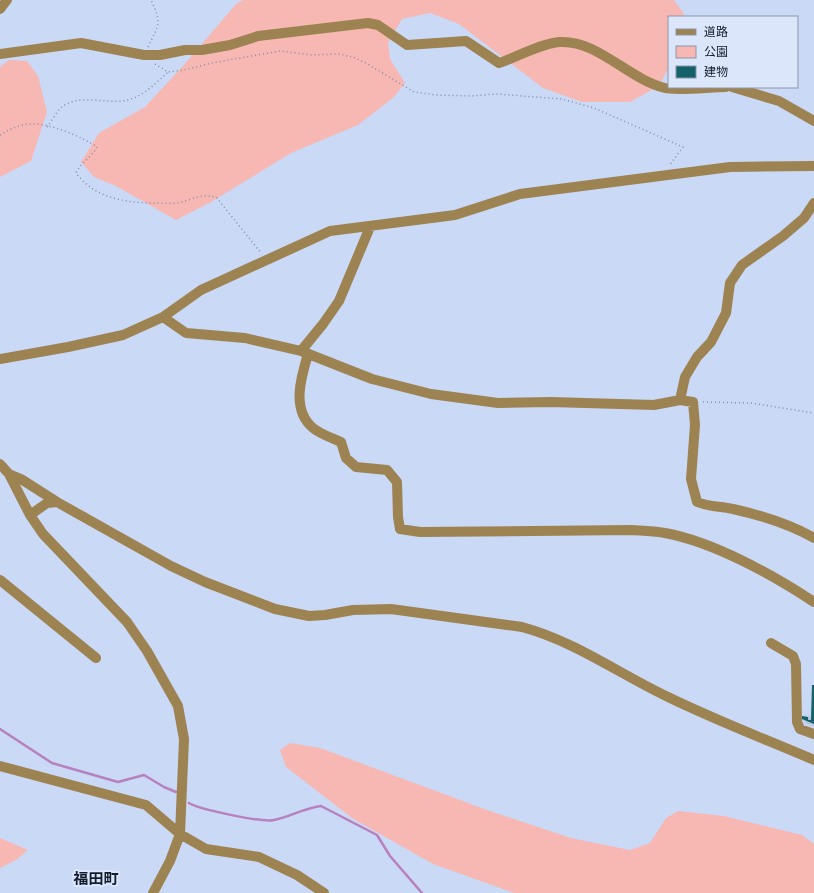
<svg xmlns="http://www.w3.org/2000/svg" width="814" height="893" font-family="'Archivo Narrow','Noto Sans JP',sans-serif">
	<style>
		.green { fill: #f7b8b4 }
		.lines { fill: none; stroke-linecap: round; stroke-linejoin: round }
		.stream { stroke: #b781bd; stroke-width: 2.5 }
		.building { fill: #136269; filter: url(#shadow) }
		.path { stroke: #818ea6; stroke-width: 1.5; stroke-dasharray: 1 3; stroke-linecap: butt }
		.minor { stroke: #9d8352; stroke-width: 10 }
		.labels { text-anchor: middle; stroke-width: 4; stroke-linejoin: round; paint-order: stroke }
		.quarter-label { font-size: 15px; font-weight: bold; fill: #131c2d; stroke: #dce6fa }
	</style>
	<defs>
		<filter id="shadow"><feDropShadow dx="2.5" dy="1.5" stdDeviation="2" flood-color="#0004"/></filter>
	</defs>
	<rect width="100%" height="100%" fill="#cad9f6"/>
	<path class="green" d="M 243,0 L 674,0 L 684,14 L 683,17 L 669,17 L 669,67 L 659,86 L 630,102 L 582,102 L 543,88 L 459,24 L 430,13 L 402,19 L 388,43 L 390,59 L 405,83 L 394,97 L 358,125 L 291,153 L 211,202 L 176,220 L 116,186 L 94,177 L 81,162 L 99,133 L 145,107 L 183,66 L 236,4 Z
		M 9,60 L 27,61 L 38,76 L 47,112 L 31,161 L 0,177 L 0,67 Z
		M 290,743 L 320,748 L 487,810 L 571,838 L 630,850 L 650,843 L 666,818 L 678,811 L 724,816 L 802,835 L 814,844 L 814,893 L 514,893 L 433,864 L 352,818 L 286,767 L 280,750 Z
		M 0,838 L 28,850 L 16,860 L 0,868 Z"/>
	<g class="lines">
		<path class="stream" d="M 0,729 L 52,763 L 118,782 L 144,775 L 164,787 L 176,792
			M 189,803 C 198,809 263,823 274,820 C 290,817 304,808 321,806 L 377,835 L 390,856 L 422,893"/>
	</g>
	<path class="building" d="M 812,685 L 814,685 L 814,724 L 802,719 L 802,716 L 808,717 L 808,720 L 811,720 Z"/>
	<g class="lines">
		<path class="path" d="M 148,47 C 159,24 162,24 151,0
			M 155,64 L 168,72 L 184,70 L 212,63 L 280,51 L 312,55 L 338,54 L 353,57 L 366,63 L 414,92 L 436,95 L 471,96 L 496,94 L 562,99 L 594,108 L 683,147 L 669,166
			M 47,127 C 52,121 56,112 62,107 C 77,94 104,103 122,101 C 141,99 155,84 168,72
			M 0,135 C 10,129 20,124 32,124 C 50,123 82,137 97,147 C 92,157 81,162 76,173 C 95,199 127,203 156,203 C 163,203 171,204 178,203 C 191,200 204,192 217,198 L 261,253
			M 703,402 L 751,403 L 814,413"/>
		<path class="minor" d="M 0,9 L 7,0
			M 0,54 L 81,43 L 144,55 L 160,55 L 185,50 L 202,50 L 230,45 L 258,36 L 368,23 L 378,25 L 407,45 L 466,41 L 499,63 C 517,57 542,43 560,42 C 598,40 628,79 665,88 C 677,91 711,87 726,87
			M 732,87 L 779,101 L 814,121
			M 163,317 L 186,333 L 245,338 L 301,351 L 372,379 L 431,394 L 498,403 L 551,402 L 654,405 L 680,400 L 693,402 L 695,425 L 691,479 L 697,502 C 709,507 721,506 733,509 C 760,515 790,524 814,538
			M 301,351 L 323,324 L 339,301 L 370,227
			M 308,354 C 301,377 291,410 313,428 C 320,434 332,438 341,442 L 346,458 L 356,467 L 387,470 L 397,482 L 398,517 L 400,529 L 420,532 L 632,530 C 643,531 655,531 665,533 C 714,542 773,575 814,602
			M 0,359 L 68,347 L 123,335 L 163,317 L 201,290 L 330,231 L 455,215 L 520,194 L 730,167 L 814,166
			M 680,400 L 685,377 L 697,357 L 711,342 L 726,313 L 730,283 L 742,265 L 783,236 L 804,218 L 814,203
			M 0,464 L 9,474 L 30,515 L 43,534 L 127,622 L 147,651 L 178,706 L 184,739 L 180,834 L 170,861 L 153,893
			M 9,474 L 21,479 L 57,502 L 171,566 L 205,582 L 275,609 L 309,616 L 325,615 L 353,610 L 391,609 L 522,627 C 574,641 618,673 666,696 C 715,720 765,739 814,760
			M 30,515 L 47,503 L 57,502
			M 0,580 L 96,658
			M 771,643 L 793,656 L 796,664 L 797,722 L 800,729 L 814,734
			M 0,766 L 146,805 L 180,834 L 206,849 L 259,857 L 297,875 L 324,893"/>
	</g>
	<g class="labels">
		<g class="quarter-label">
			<text x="96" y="884">福田町</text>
		</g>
	</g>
	<rect x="668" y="16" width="130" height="72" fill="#dce6fa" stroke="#8c95a8"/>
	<rect x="676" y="29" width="20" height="6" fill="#9d8352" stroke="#8c95a8"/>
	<text x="704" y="36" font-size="12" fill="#131c2d">道路</text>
	<rect x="676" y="46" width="20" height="12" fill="#f7b8b4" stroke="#8c95a8"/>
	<text x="704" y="56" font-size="12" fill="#131c2d">公園</text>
	<rect x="676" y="66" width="20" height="12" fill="#136269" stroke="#8c95a8"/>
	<text x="704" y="76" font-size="12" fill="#131c2d">建物</text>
</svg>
